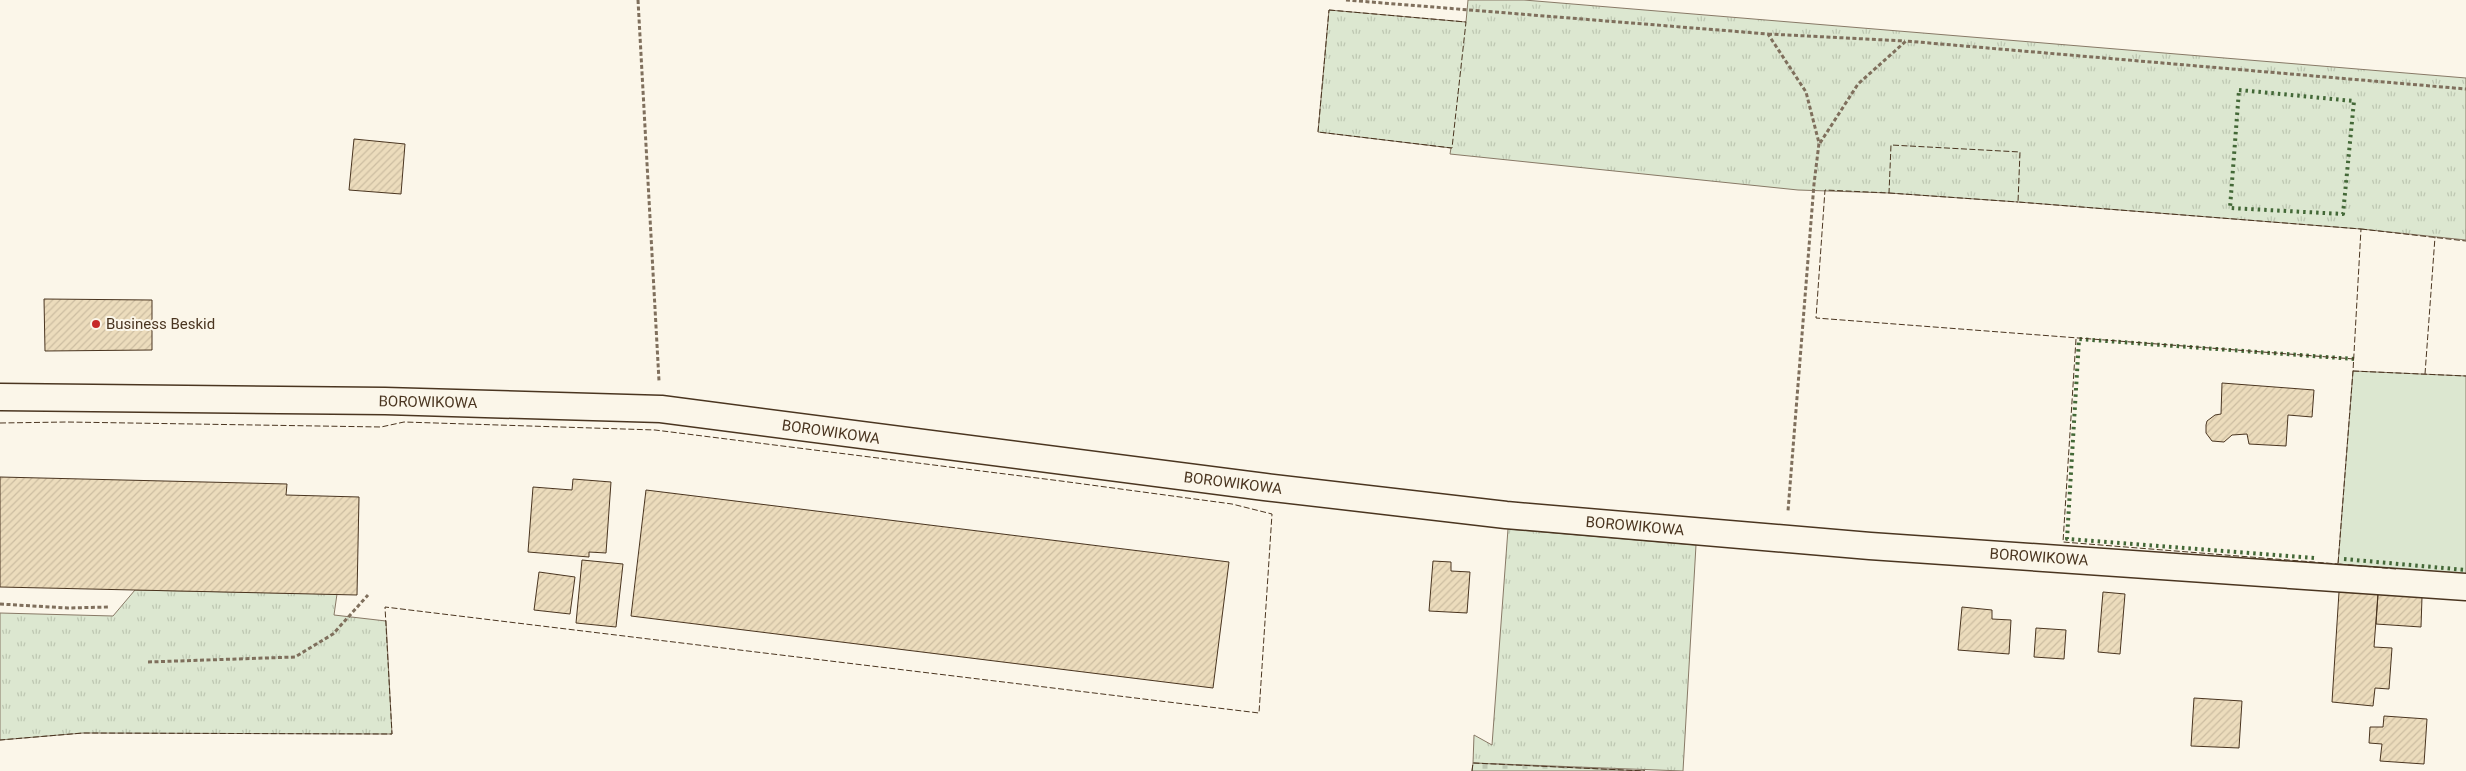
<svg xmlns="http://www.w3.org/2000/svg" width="2466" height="771" font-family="Roboto,sans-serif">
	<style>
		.grass { fill: url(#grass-tufts); stroke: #887966 }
		.cemetery { fill: url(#cemetery-stones); stroke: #887966 }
		.garden { fill: #dce7d0; stroke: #887966 }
		.building { fill: url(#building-hatch); stroke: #4a3520 }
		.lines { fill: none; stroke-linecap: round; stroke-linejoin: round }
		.minor-casing { stroke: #4a3520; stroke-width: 29 }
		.path { stroke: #7f6f5c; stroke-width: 3; stroke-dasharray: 4 2.5; stroke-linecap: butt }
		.minor { stroke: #fbf6e9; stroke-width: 26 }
		.hedge { stroke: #436837; stroke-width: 4; stroke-dasharray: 2.5 4; stroke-linecap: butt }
		.fence { stroke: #4a3520; stroke-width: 1; stroke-dasharray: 6 2.5; stroke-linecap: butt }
		.poi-dot { fill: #c62828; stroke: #fbf6e9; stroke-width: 2 }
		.labels { text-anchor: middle; stroke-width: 4; stroke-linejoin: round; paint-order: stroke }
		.poi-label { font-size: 15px; fill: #4a3520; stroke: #fbf6e9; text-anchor: start }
		.street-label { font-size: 15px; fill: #4a3520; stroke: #fbf6e9 }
	</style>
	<defs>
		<pattern id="grass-tufts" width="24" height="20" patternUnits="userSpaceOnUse" patternTransform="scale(1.25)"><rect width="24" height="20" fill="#dce7d0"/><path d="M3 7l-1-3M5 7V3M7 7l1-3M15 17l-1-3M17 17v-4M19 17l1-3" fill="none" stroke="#bec7b2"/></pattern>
		<pattern id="cemetery-stones" width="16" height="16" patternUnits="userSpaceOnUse" patternTransform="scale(1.25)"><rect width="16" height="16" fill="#dce7d0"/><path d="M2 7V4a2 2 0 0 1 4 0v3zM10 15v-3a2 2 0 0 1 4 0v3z" fill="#bec7b2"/></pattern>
		<pattern id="building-hatch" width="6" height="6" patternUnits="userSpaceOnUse" patternTransform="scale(1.25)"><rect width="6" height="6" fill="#ecdcbc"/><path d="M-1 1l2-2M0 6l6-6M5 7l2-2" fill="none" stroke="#ccbda1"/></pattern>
	</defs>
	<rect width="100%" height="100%" fill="#fbf6e9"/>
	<path class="grass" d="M 1468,0 L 1524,0 L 2466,78 L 2466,240 L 2361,229 L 2018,202 L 1889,193 L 1798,190 L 1450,154 L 1451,148 L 1318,132 L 1329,10 L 1466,22 Z
		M 1508,529 L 1696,545 L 1683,771 L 1473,763 L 1474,735 L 1492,745 Z
		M 135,590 L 337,594 L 334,615 L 386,621 L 392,734 L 83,733 L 0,740 L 0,613 L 113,616 Z"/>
	<path class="cemetery" d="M 1473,763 L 1645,771 L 1472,771 Z"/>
	<path class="garden" d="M 2353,371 L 2466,376 L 2466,574 L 2338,564 Z"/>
	<path class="building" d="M 354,139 L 405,144 L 401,194 L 349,190 Z
		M 44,299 L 152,300 L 152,350 L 45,351 Z
		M 2222,383 L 2314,390 L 2312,417 L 2288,415 L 2286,446 L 2249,444 L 2247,434 L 2232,435 L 2224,442 L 2212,441 L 2206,433 L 2206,425 L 2207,421 L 2215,415 L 2221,414 Z
		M 0,477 L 287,484 L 286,495 L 359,497 L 357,595 L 0,587 Z
		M 573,479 L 611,482 L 606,553 L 589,552 L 589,557 L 528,552 L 533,487 L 572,490 Z
		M 646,490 L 1229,562 L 1213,688 L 631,616 Z
		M 582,560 L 623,564 L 616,627 L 576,623 Z
		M 1433,561 L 1451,562 L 1451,571 L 1470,572 L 1467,613 L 1429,611 Z
		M 539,572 L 575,577 L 570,614 L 534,610 Z
		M 2103,592 L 2125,594 L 2120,654 L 2098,652 Z
		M 2339,592 L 2378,594 L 2374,647 L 2392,648 L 2389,689 L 2375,688 L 2373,706 L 2332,702 Z
		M 2378,594 L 2422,597 L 2421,627 L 2376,624 Z
		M 1962,607 L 1992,610 L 1992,619 L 2011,620 L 2009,654 L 1958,650 Z
		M 2036,628 L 2066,630 L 2064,659 L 2034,657 Z
		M 2194,698 L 2242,701 L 2239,748 L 2191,746 Z
		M 2384,716 L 2427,719 L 2424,764 L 2380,761 L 2382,744 L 2369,743 L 2370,727 L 2383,727 Z"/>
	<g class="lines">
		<g class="minor-casing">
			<path id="minor" d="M 0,397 L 385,401 L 661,409 L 1265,487 L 1506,515 L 1870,546 L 2466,587"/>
		</g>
		<path class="path" d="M 638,0 L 659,381
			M 1346,0 L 1768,34 L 1806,92 L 1819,143 L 1814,184 L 1788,511
			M 1768,34 L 1905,41
			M 1820,143 L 1858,84 L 1906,41 L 2466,89
			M 0,604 L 68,608 L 109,607
			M 148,662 L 295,657 L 333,634 L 368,595"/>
		<use href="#minor" class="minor"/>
		<path class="hedge" d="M 2239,90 L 2354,101 L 2343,214 L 2230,208 Z
			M 2314,558 L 2067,539 L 2079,339 L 2354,359
			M 2344,559 L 2466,570"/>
		<path class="fence" d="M 1329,10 L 1466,22 L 1452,148 L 1318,132 Z
			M 1889,193 L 2018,202
			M 2361,229 L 2466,241
			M 2076,339 L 2063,542 L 2338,564
			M 2354,359 L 1816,318 L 1825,190 L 1889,193 L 1891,145 L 2020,152 L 2018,202 L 2361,229 L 2353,371 L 2338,564 L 2396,569
			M 2353,371 L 2466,376
			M 2425,374 L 2435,237
			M 0,423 L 67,422 L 381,427 L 404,422 L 655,430 L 1061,481 L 1232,504 L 1272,514 L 1259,713 L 385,607 L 392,734 L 83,733 L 0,740
			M 1472,771 L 1473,763 L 1645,771"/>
	</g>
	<circle class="poi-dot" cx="96" cy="324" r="5"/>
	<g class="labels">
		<g class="poi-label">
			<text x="106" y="329">Business Beskid</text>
		</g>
		<g class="street-label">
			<text transform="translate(428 402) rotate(1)" y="5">BOROWIKOWA</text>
			<text transform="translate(831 432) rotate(8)" y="5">BOROWIKOWA</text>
			<text transform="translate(1233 483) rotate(7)" y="5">BOROWIKOWA</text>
			<text transform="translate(1635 526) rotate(5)" y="5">BOROWIKOWA</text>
			<text transform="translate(2039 557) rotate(4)" y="5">BOROWIKOWA</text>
		</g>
	</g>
</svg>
